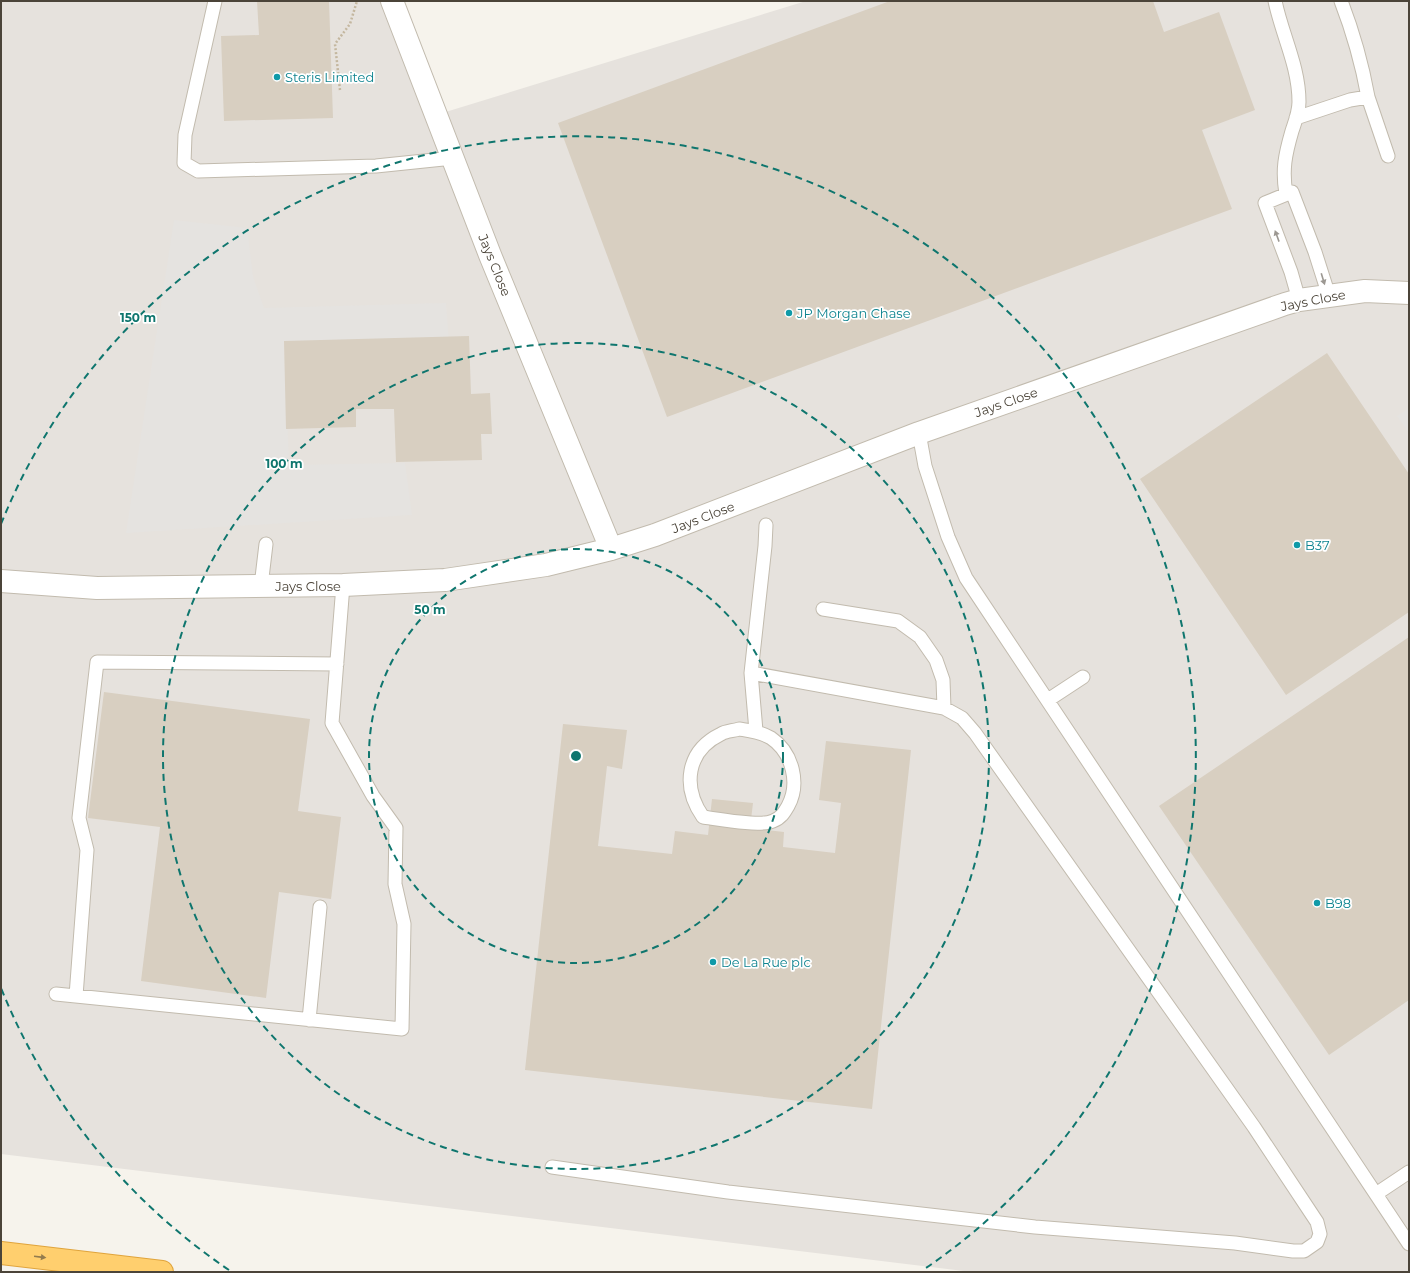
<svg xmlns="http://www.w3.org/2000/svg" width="1410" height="1273" font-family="Montserrat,sans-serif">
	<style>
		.industrial { fill: #e6e2dd }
		.parking { fill: #e5e3e0 }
		.building { fill: #d8cfc1 }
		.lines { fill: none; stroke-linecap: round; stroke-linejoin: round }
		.lane-casing { stroke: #c2bbae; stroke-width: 15 }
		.street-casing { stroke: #c2bbae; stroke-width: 24 }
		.highway-casing { stroke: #e0a43c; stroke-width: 24 }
		.path { stroke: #c4b79f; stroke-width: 2.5; stroke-dasharray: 2 2; stroke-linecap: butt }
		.lane { stroke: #fff; stroke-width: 13 }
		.street { stroke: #fff; stroke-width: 22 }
		.highway { stroke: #ffcf6e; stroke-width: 22 }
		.oneway { fill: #9c9892 }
		.oneway2 { fill: #937c4e }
		.ring { fill: none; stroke: #0f766e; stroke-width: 2; stroke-dasharray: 7 5 }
		.culture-dot { fill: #0f9aa8; stroke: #fff; stroke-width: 1.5 }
		.labels { text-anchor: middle; stroke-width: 3.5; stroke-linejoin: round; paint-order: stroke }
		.culture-label { font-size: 13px; fill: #0d838f; stroke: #fff; text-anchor: start }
		.street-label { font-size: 13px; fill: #4b4439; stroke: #fff }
		.centre { fill: #0f766e; stroke: #fff; stroke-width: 2 }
		.ring-label { font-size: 12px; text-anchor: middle; font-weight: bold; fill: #0f766e; stroke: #fff; stroke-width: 3.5; stroke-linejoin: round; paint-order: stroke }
	</style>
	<rect width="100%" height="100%" fill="#f6f3ec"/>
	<path class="industrial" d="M 1,1 L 392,1 L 426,118 L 806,1 L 1409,1 L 1409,1272 L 972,1272 L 1,1154 Z"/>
	<path class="parking" d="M 174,220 L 247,228 L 253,277 L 264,308 L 446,303 L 449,344 L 284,345 L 289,465 L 405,463 L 412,515 L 126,533 Z
		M 1409,408 L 1409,433 L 1397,416 Z"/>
	<path class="building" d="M 257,1 L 329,1 L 333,118 L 224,121 L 221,36 L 259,35 Z
		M 890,1 L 1153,1 L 1164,32 L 1219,12 L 1255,110 L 1202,130 L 1232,209 L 667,417 L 558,123 Z
		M 469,336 L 471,394 L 490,393 L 492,434 L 481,434 L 482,460 L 396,462 L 394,409 L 356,409 L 356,427 L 286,429 L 284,341 Z
		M 1327,353 L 1409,474 L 1409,612 L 1286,695 L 1140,479 Z
		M 1409,637 L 1409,1000 L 1329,1055 L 1159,806 Z
		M 104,692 L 310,719 L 298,811 L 341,817 L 331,899 L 279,892 L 266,998 L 141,981 L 160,827 L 88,818 Z
		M 563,724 L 627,730 L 622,769 L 607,766 L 598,846 L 672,854 L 675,831 L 708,835 L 712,799 L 753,803 L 750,828 L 784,832 L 783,847 L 835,853 L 841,803 L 819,800 L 826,741 L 911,750 L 872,1109 L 525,1070 Z"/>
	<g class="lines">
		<g class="lane-casing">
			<path id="lane" d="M 215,1 L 185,135 L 184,163 L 198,171 L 376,166 L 453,158
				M 1275,1 C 1282,35 1299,66 1299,102 C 1299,112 1295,122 1292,131 C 1285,155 1282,170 1286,194
				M 1368,97 L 1388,156
				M 1296,118 L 1350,100 L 1368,97 C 1362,64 1353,32 1341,1
				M 1299,300 L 1291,272 L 1265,203 L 1292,192 L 1315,252 L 1329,296
				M 919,433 L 925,466 L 948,537 L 966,578 L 1409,1244
				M 261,586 L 266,544
				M 823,609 L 898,621 L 920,637 L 936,660 L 943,680 L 944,708
				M 1048,700 L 1083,677
				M 739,729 C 751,731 761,732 771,738 C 793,753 800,784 788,806 C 784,813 781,818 773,821 C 761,827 718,819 703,817 C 682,787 686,751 721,734 C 726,731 733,731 739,729 Z
				M 756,731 L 751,673 L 765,546 L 766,525
				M 56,994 L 402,1029 L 404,924 L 395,884 L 396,828 L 373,796 L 332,723 L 343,585
				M 76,996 L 87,850 L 79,818 L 97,662 L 337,664
				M 309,1020 L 320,907
				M 552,1167 L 728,1192 L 1035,1227 L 1235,1243 L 1293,1251 L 1304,1251 L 1317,1242 L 1320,1234 L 1317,1222 L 1254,1127 L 975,733 L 962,718 L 944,708 L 751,673
				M 1376,1194 L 1409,1172"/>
		</g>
		<g class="street-casing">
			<path id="street" d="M 392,1 L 490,255 L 611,549
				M 1,581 L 97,588 L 343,585 L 445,580 L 546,565 L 611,549 L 655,535 L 919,433 L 1285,304 L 1299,300 L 1365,291 L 1409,293"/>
		</g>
		<g class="highway-casing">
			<path id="highway" d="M 1,1253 L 162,1272"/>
		</g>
		<path class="path" d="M 340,90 L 335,44 L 350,24 L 357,1"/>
		<use href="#lane" class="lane"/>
		<use href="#street" class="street"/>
		<use href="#highway" class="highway"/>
	</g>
	<defs><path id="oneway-solid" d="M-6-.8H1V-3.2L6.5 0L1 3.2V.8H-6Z"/></defs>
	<g class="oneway">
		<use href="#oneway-solid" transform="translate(1277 236) rotate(-110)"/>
		<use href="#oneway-solid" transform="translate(1323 279) rotate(73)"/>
	</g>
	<use class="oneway2" href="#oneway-solid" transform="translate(40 1257) rotate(7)"/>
	<g class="ring">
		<circle cx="576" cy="756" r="207"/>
		<circle cx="576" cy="756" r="413"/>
		<path d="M229 1270A620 620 0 0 1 1 988M1 524A620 620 0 1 1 923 1270"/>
	</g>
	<g class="culture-dot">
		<circle cx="277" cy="77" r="4"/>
		<circle cx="789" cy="313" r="4"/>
		<circle cx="1297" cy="545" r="4"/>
		<circle cx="1317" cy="903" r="4"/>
		<circle cx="713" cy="962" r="4"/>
	</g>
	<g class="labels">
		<g class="culture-label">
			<text x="285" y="82">Steris Limited</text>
			<text x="797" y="318">JP Morgan Chase</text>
			<text x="1305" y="550">B37</text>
			<text x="1325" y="908">B98</text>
			<text x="721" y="967">De La Rue plc</text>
		</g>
		<g class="street-label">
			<text transform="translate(495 265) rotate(68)" y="5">Jays Close</text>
			<text transform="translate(1313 300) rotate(-11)" y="5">Jays Close</text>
			<text transform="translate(1006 402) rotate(-19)" y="5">Jays Close</text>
			<text transform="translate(703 517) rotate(-21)" y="5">Jays Close</text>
			<text x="308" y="591">Jays Close</text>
		</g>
	</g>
	<circle cx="576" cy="756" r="6" class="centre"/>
	<g class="ring-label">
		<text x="138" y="322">150 m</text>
		<text x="284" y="468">100 m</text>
		<text x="430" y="614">50 m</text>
	</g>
	<rect width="1410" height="1273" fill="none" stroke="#4b4439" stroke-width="4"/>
</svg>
